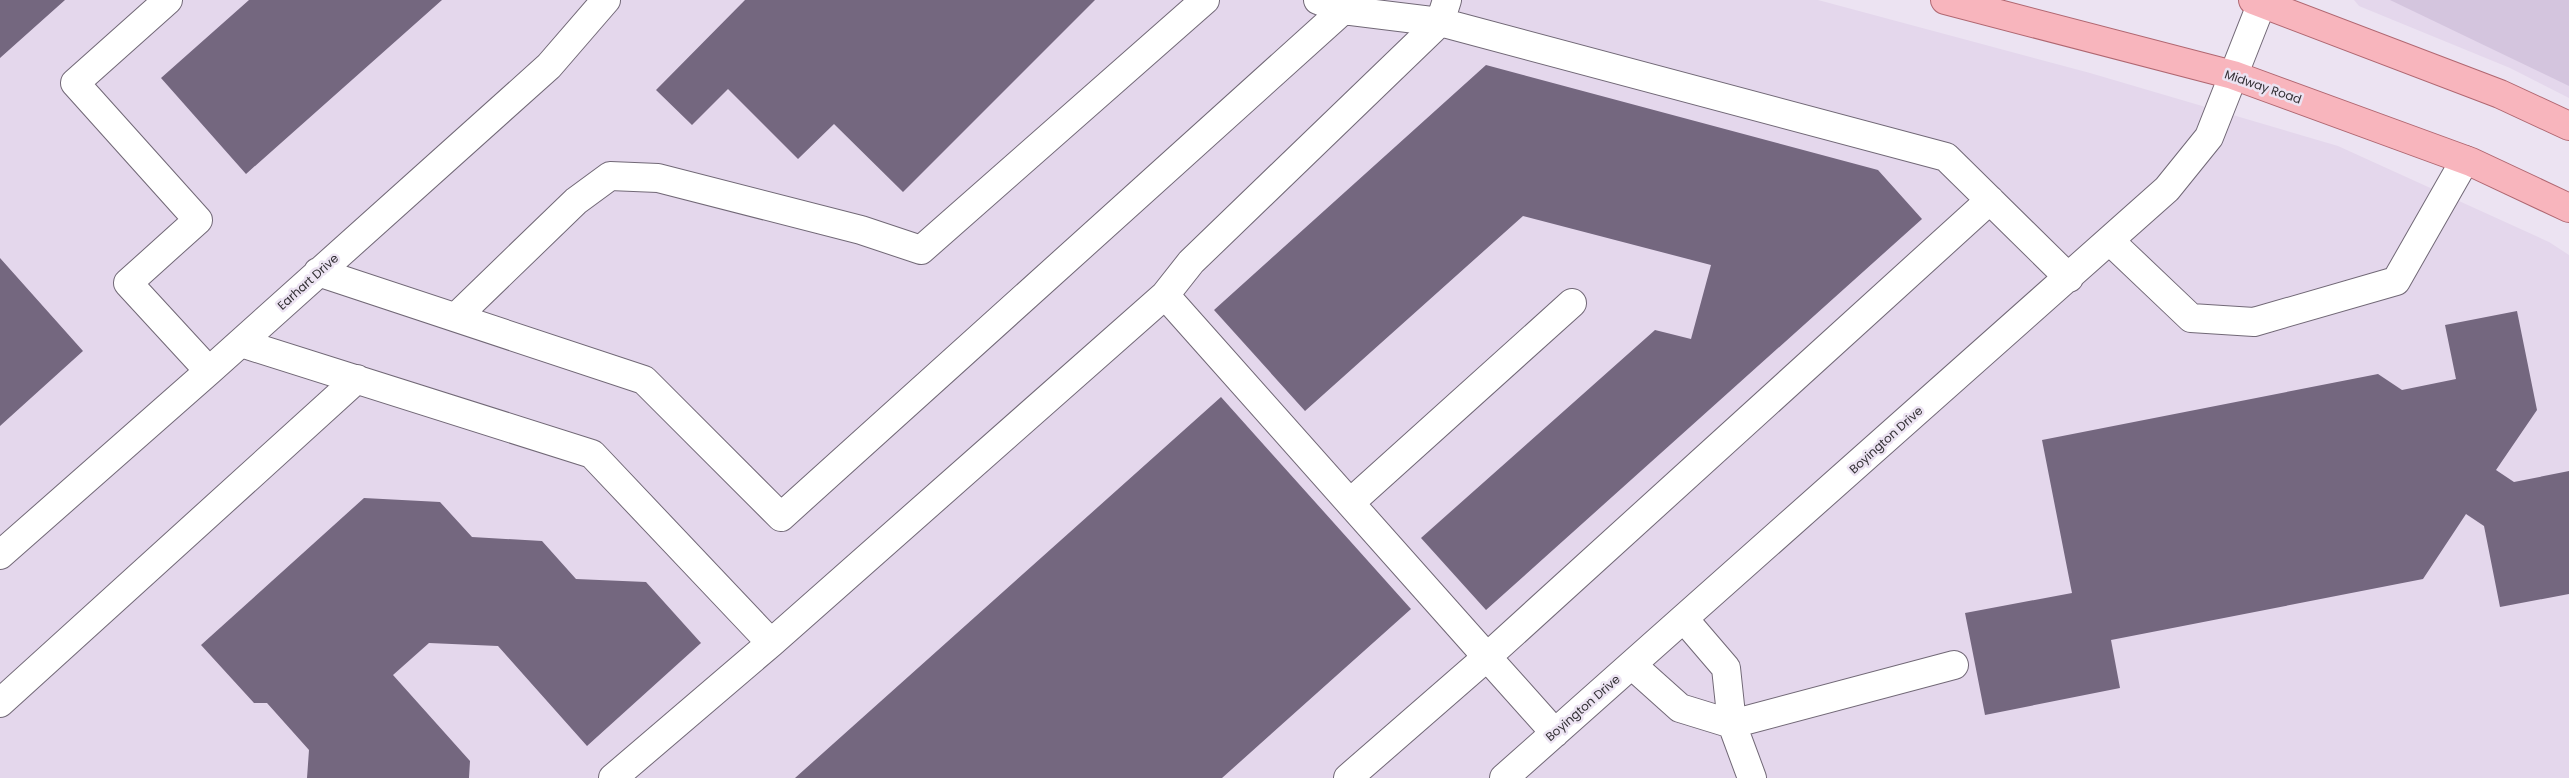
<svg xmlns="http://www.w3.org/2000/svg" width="2569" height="778" font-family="Poppins,sans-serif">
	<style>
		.built { fill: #e4d7ec }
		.green { fill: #d4c5de }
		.building { fill: #74677f }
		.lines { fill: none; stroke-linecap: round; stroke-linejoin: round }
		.minor-casing { stroke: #716876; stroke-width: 30 }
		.major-casing { stroke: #b06771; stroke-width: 30 }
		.minor { stroke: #fff; stroke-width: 28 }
		.major { stroke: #f8b5bd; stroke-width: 28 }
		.labels { text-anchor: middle; stroke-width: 5; stroke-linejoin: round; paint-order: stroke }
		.street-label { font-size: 12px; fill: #333035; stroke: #ece3f2 }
	</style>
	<rect width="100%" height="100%" fill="#ece3f2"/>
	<path class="built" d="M 0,0 L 1818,0 L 2090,73 L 2338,146 L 2549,242 L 2569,255 L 2569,778 L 0,778 Z
		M 2354,0 L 2569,0 L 2569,98 L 2510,68 L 2359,6 Z"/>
	<path class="green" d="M 2390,0 L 2569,0 L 2569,86 Z"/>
	<path class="building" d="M 0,0 L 65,0 L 0,58 Z
		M 249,0 L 442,0 L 246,174 L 161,78 Z
		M 745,0 L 1095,0 L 903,192 L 834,124 L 798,159 L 728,89 L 692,125 L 656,90 Z
		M 1486,65 L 1878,170 L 1922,219 L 1486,610 L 1421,538 L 1655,330 L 1691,339 L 1711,265 L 1523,216 L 1305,411 L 1214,310 Z
		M 0,258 L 83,351 L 0,426 Z
		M 2517,311 L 2537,410 L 2496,470 L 2514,482 L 2569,471 L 2569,594 L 2500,607 L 2484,526 L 2466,514 L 2423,579 L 2111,640 L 2120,688 L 1985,715 L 1965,613 L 2072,593 L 2042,440 L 2378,374 L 2402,390 L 2456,379 L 2445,325 Z
		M 1221,397 L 1411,609 L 1222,778 L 795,778 Z
		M 364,498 L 440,502 L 472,537 L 542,541 L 576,579 L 646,582 L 701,643 L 587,746 L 498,646 L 429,643 L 393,675 L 470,761 L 469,778 L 307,778 L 309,750 L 267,703 L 254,703 L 201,645 Z"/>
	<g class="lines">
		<g class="minor-casing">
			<path id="minor" d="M 168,0 L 75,83 L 198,220 L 128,283 L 209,371
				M 1318,0 L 1343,10
				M 1447,0 L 1440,22 L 1946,157 L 2069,278
				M 2110,241 L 2191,318 L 2254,322 L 2396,281 L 2465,160
				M 318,272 L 644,380 L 781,517 L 1343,10 L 1440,22
				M 1165,295 L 1191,262 L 1440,22
				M 456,317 L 576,201 L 610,176 L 658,178 L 861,230 L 921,250 L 1205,0
				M 241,343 L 592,454 L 771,643
				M 1350,503 L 1572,303
				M 0,555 L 209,371 L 549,66 L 606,0
				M 1684,619 L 1726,668 L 1732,724 L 1752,778
				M 1632,665 L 1680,708 L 1732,724 L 1954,665
				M 0,703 L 357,379
				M 1555,733 L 1487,657 L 1990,200
				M 613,778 L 771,643 L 1165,295 L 1487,657 L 1348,778
				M 1504,778 L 2167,189 L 2209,137 L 2263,0"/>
		</g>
		<g class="major-casing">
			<path id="major" d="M 1945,0 L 2233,75 L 2471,162 L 2569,208
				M 2253,0 L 2500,94 L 2569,126"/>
		</g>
		<use href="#minor" class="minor"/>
		<use href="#major" class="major"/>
	</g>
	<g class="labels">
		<g class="street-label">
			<text transform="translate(2263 87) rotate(19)" y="4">Midway Road</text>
			<text transform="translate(308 282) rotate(-42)" y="4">Earhart Drive</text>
			<text transform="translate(1886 440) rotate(-42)" y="4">Boyington Drive</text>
			<text transform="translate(1583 708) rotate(-41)" y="4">Boyington Drive</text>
		</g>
	</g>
</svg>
